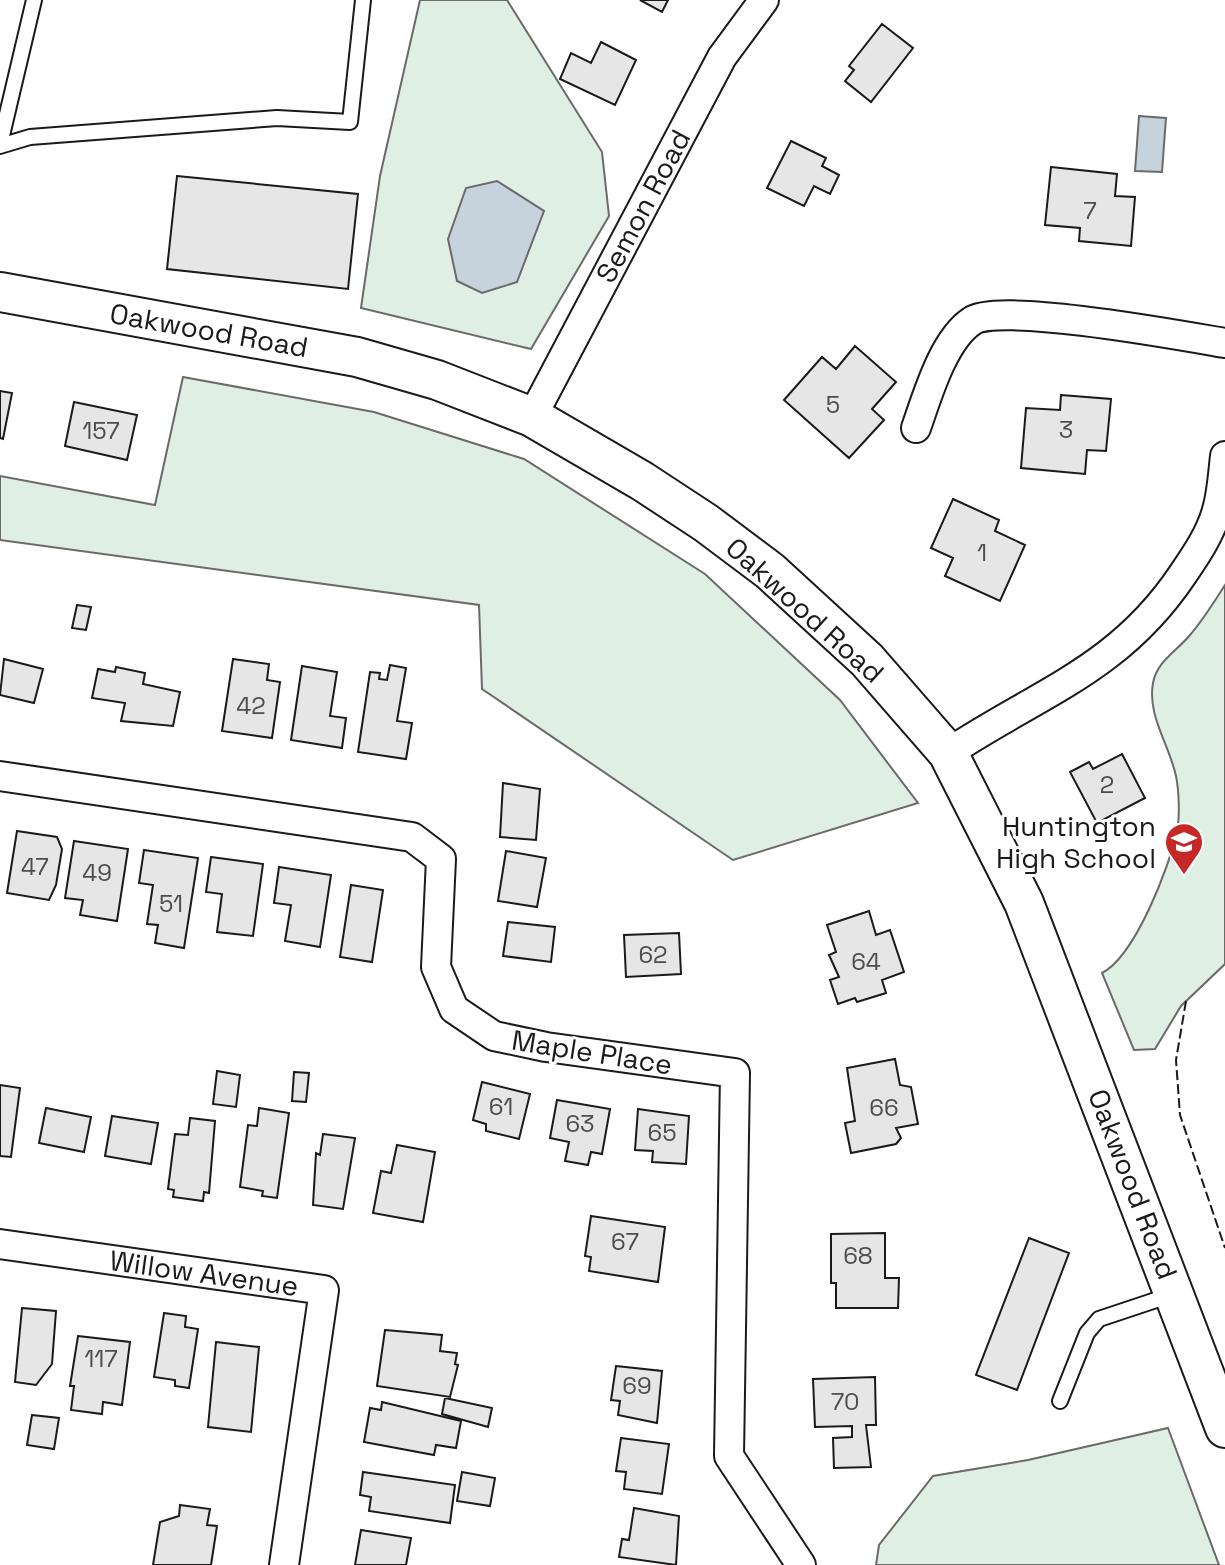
<svg xmlns="http://www.w3.org/2000/svg" width="1225" height="1565" font-family="'Space Grotesk',sans-serif">
	<style>
		.green { fill: #e0efe3; stroke: #6a6a6a; stroke-width: 2 }
		.water { fill: #c6d2dc; stroke: #6a6a6a; stroke-width: 2 }
		.building { fill: #e6e6e6; stroke: #1a1a1a; stroke-width: 2 }
		.lines { fill: none; stroke-linecap: round; stroke-linejoin: round }
		.service-casing { stroke: #1a1a1a; stroke-width: 18 }
		.minor-casing { stroke: #1a1a1a; stroke-width: 32 }
		.secondary-casing { stroke: #1a1a1a; stroke-width: 42 }
		.service { stroke: #fff; stroke-width: 14 }
		.minor { stroke: #fff; stroke-width: 28 }
		.secondary { stroke: #fff; stroke-width: 38 }
		.fence { stroke: #1a1a1a; stroke-width: 2; stroke-dasharray: 10 4; stroke-linecap: butt }
		.labels { text-anchor: middle; stroke-width: 6; stroke-linejoin: round; paint-order: stroke }
		.number-label { font-size: 24px; fill: #4d4d4d }
		.street-label { font-size: 28px; fill: #1a1a1a; stroke: #fff }
		.poi-label { font-size: 28px; fill: #1a1a1a; stroke: #fff; text-anchor: end }
	</style>
	<rect width="100%" height="100%" fill="#fff"/>
	<path class="green" d="M 420,0 L 507,0 L 602,152 L 609,216 L 531,349 L 361,308 L 380,176 Z
		M 183,377 L 374,412 L 524,459 L 705,574 L 840,700 L 918,803 L 733,860 L 482,689 L 479,605 L 0,540 L 0,476 L 155,505 Z
		M 1225,585 L 1225,964 L 1181,1006 L 1155,1049 L 1134,1050 L 1102,973 C 1135,956 1169,868 1177,831 C 1180,816 1179,791 1176,776 C 1169,744 1147,715 1153,683 C 1157,661 1177,651 1190,635 C 1203,620 1214,602 1225,585 Z
		M 1168,1428 L 1219,1565 L 876,1565 L 879,1545 L 933,1476 L 1028,1460 Z"/>
	<path class="water" d="M 1139,116 L 1166,118 L 1162,172 L 1135,171 Z
		M 497,181 L 544,211 L 517,282 L 482,293 L 457,281 L 448,239 L 466,188 Z"/>
	<path class="building" d="M 640,0 L 668,0 L 662,12 Z
		M 882,24 L 913,48 L 871,102 L 845,81 L 854,70 L 849,66 Z
		M 601,42 L 636,60 L 615,105 L 560,79 L 571,53 L 591,63 Z
		M 791,141 L 826,158 L 822,166 L 839,175 L 830,194 L 814,186 L 804,206 L 767,188 Z
		M 1051,167 L 1117,174 L 1115,196 L 1135,197 L 1131,246 L 1079,241 L 1080,228 L 1045,225 Z
		M 177,176 L 358,194 L 348,289 L 167,269 Z
		M 855,346 L 896,382 L 872,409 L 884,420 L 849,458 L 784,400 L 822,357 L 836,369 Z
		M 0,391 L 12,393 L 3,439 L 0,438 Z
		M 1061,395 L 1111,399 L 1106,451 L 1087,450 L 1085,474 L 1021,468 L 1026,408 L 1060,410 Z
		M 74,402 L 137,415 L 127,460 L 65,446 Z
		M 953,499 L 999,520 L 995,531 L 1025,545 L 1000,601 L 945,576 L 953,558 L 931,548 Z
		M 77,605 L 91,607 L 86,630 L 72,628 Z
		M 4,659 L 43,669 L 34,703 L 0,695 Z
		M 233,659 L 269,664 L 267,680 L 280,682 L 272,738 L 222,731 Z
		M 390,665 L 406,668 L 397,721 L 412,723 L 406,759 L 358,752 L 370,672 L 380,673 L 379,679 L 387,680 Z
		M 302,666 L 337,672 L 330,716 L 346,718 L 342,748 L 291,740 Z
		M 116,667 L 145,673 L 143,684 L 180,692 L 173,726 L 121,721 L 125,703 L 92,698 L 98,669 L 115,672 Z
		M 1122,754 L 1145,798 L 1097,823 L 1070,772 L 1089,762 L 1093,769 Z
		M 503,783 L 540,789 L 536,840 L 500,837 Z
		M 17,831 L 57,837 L 62,849 L 56,885 L 49,900 L 7,893 Z
		M 74,841 L 128,849 L 117,921 L 80,915 L 83,900 L 65,898 Z
		M 144,850 L 198,858 L 184,948 L 155,943 L 158,925 L 147,924 L 153,885 L 139,883 Z
		M 506,851 L 546,858 L 537,907 L 498,901 Z
		M 211,857 L 263,864 L 253,936 L 217,932 L 222,894 L 206,892 Z
		M 279,867 L 331,875 L 320,947 L 285,941 L 291,905 L 274,903 Z
		M 351,885 L 383,890 L 372,962 L 340,957 Z
		M 869,911 L 876,935 L 890,930 L 904,972 L 882,980 L 886,993 L 857,1002 L 855,998 L 838,1004 L 830,980 L 839,977 L 829,955 L 836,952 L 827,925 Z
		M 508,922 L 555,927 L 551,962 L 503,956 Z
		M 679,933 L 681,974 L 626,977 L 624,935 Z
		M 895,1059 L 900,1085 L 911,1087 L 918,1124 L 896,1128 L 901,1138 L 896,1144 L 851,1153 L 845,1123 L 855,1121 L 847,1068 Z
		M 217,1071 L 240,1075 L 236,1107 L 213,1104 Z
		M 294,1072 L 309,1073 L 306,1102 L 292,1101 Z
		M 482,1082 L 530,1094 L 519,1139 L 486,1131 L 486,1124 L 473,1120 Z
		M 0,1085 L 20,1088 L 11,1157 L 0,1156 Z
		M 557,1100 L 610,1109 L 602,1154 L 591,1152 L 588,1165 L 565,1161 L 569,1142 L 550,1138 Z
		M 46,1108 L 91,1117 L 84,1152 L 39,1143 Z
		M 259,1108 L 289,1113 L 277,1198 L 262,1196 L 263,1191 L 240,1187 L 248,1125 L 257,1126 Z
		M 638,1109 L 689,1116 L 686,1164 L 652,1162 L 653,1151 L 635,1150 Z
		M 112,1116 L 158,1123 L 151,1164 L 105,1156 Z
		M 190,1118 L 215,1121 L 209,1193 L 204,1192 L 203,1201 L 173,1197 L 174,1190 L 168,1189 L 175,1134 L 188,1135 Z
		M 323,1134 L 355,1138 L 343,1209 L 313,1205 L 316,1153 L 320,1155 Z
		M 397,1145 L 435,1152 L 423,1222 L 373,1213 L 381,1171 L 391,1173 Z
		M 591,1216 L 665,1227 L 658,1282 L 589,1271 L 591,1257 L 585,1256 Z
		M 885,1233 L 885,1278 L 899,1278 L 898,1308 L 836,1308 L 836,1283 L 831,1283 L 831,1234 Z
		M 1029,1238 L 1069,1253 L 1017,1390 L 976,1375 Z
		M 22,1308 L 56,1311 L 52,1364 L 36,1385 L 15,1382 Z
		M 164,1313 L 186,1316 L 185,1327 L 198,1329 L 189,1388 L 175,1386 L 175,1380 L 154,1377 Z
		M 385,1330 L 442,1335 L 440,1351 L 457,1353 L 455,1364 L 458,1365 L 450,1397 L 377,1386 Z
		M 78,1336 L 130,1342 L 122,1405 L 103,1402 L 102,1414 L 71,1410 L 74,1386 L 70,1386 Z
		M 216,1342 L 259,1347 L 251,1432 L 208,1427 Z
		M 616,1366 L 662,1371 L 657,1423 L 618,1415 L 620,1401 L 611,1400 Z
		M 875,1377 L 876,1425 L 866,1425 L 871,1467 L 834,1468 L 833,1438 L 852,1437 L 852,1426 L 815,1427 L 813,1379 Z
		M 445,1398 L 492,1408 L 488,1427 L 442,1414 Z
		M 382,1402 L 461,1421 L 456,1448 L 436,1445 L 434,1455 L 364,1442 L 370,1408 L 381,1410 Z
		M 32,1415 L 59,1418 L 54,1449 L 27,1445 Z
		M 621,1438 L 669,1444 L 662,1494 L 624,1489 L 626,1472 L 616,1471 Z
		M 363,1472 L 455,1485 L 450,1523 L 369,1511 L 371,1497 L 360,1495 Z
		M 462,1472 L 495,1478 L 490,1506 L 457,1501 Z
		M 180,1505 L 210,1509 L 207,1525 L 217,1526 L 211,1565 L 153,1565 L 160,1522 L 179,1516 Z
		M 634,1508 L 679,1516 L 676,1565 L 619,1557 L 622,1539 L 629,1540 Z
		M 361,1530 L 411,1538 L 406,1565 L 355,1565 Z"/>
	<g class="lines">
		<g class="service-casing">
			<path id="service" d="M 0,144 L 34,0
				M 0,146 L 30,137 L 277,118 L 350,122 L 363,0
				M 1060,1401 L 1087,1333 L 1099,1319 L 1171,1295"/>
		</g>
		<g class="minor-casing">
			<path id="minor" d="M 532,417 L 722,57 L 764,0
				M 916,428 C 927,397 943,340 972,321 C 999,302 1184,336 1225,343
				M 948,753 C 1038,693 1119,670 1183,574 C 1196,555 1211,533 1217,510 C 1222,493 1223,473 1225,456
				M 0,776 L 412,837 L 441,859 L 436,967 L 454,1009 L 494,1036 L 546,1047 L 735,1073 L 729,1456 L 801,1565
				M 0,1244 L 324,1290 L 284,1565"/>
		</g>
		<g class="secondary-casing">
			<path id="secondary" d="M 0,292 L 357,357 L 437,380 L 532,417 L 642,481 L 706,523 L 770,571 L 867,660 L 948,753 L 1024,903 L 1225,1428"/>
		</g>
		<use href="#service" class="service"/>
		<use href="#minor" class="minor"/>
		<use href="#secondary" class="secondary"/>
		<path class="fence" d="M 1186,1001 L 1176,1060 L 1180,1115 L 1225,1248"/>
	</g>
	<defs>
		<g id="school-pin" transform="scale(2)"><path d="M0 17L-7.5 6A9.5 9.5 0 1 1 7.5 6Z" fill="#c62828" stroke="#fff"/><path d="M0-5L7-2L0 1L-7-2ZM-4 1L0 2.5L4 1V4Q0 6-4 4Z" fill="#fff"/></g>
	</defs>
	<g fill-rule="evenodd">
		<use href="#school-pin" x="1184" y="842"/>
	</g>
	<g class="labels">
		<g class="number-label">
			<text x="1090" y="219">7</text>
			<text x="833" y="413">5</text>
			<text x="1066" y="438">3</text>
			<text x="101" y="439">157</text>
			<text x="982" y="561">1</text>
			<text x="251" y="714">42</text>
			<text x="1107" y="793">2</text>
			<text x="35" y="875">47</text>
			<text x="97" y="881">49</text>
			<text x="171" y="912">51</text>
			<text x="653" y="963">62</text>
			<text x="866" y="970">64</text>
			<text x="501" y="1115">61</text>
			<text x="884" y="1116">66</text>
			<text x="580" y="1132">63</text>
			<text x="662" y="1141">65</text>
			<text x="625" y="1250">67</text>
			<text x="858" y="1264">68</text>
			<text x="101" y="1367">117</text>
			<text x="637" y="1394">69</text>
			<text x="845" y="1410">70</text>
		</g>
		<g class="street-label">
			<text transform="translate(643 206) rotate(-62)" y="10">Semon Road</text>
			<text transform="translate(209 330) rotate(10)" y="10">Oakwood Road</text>
			<text transform="translate(805 610) rotate(42)" y="10">Oakwood Road</text>
			<text transform="translate(592 1052) rotate(9)" y="10">Maple Place</text>
			<text transform="translate(1133 1184) rotate(69)" y="10">Oakwood Road</text>
			<text transform="translate(204 1273) rotate(8)" y="10">Willow Avenue</text>
		</g>
		<g class="poi-label">
			<text x="1156" y="836">Huntington<tspan x="1156" dy="32">High School</tspan></text>
		</g>
	</g>
</svg>
